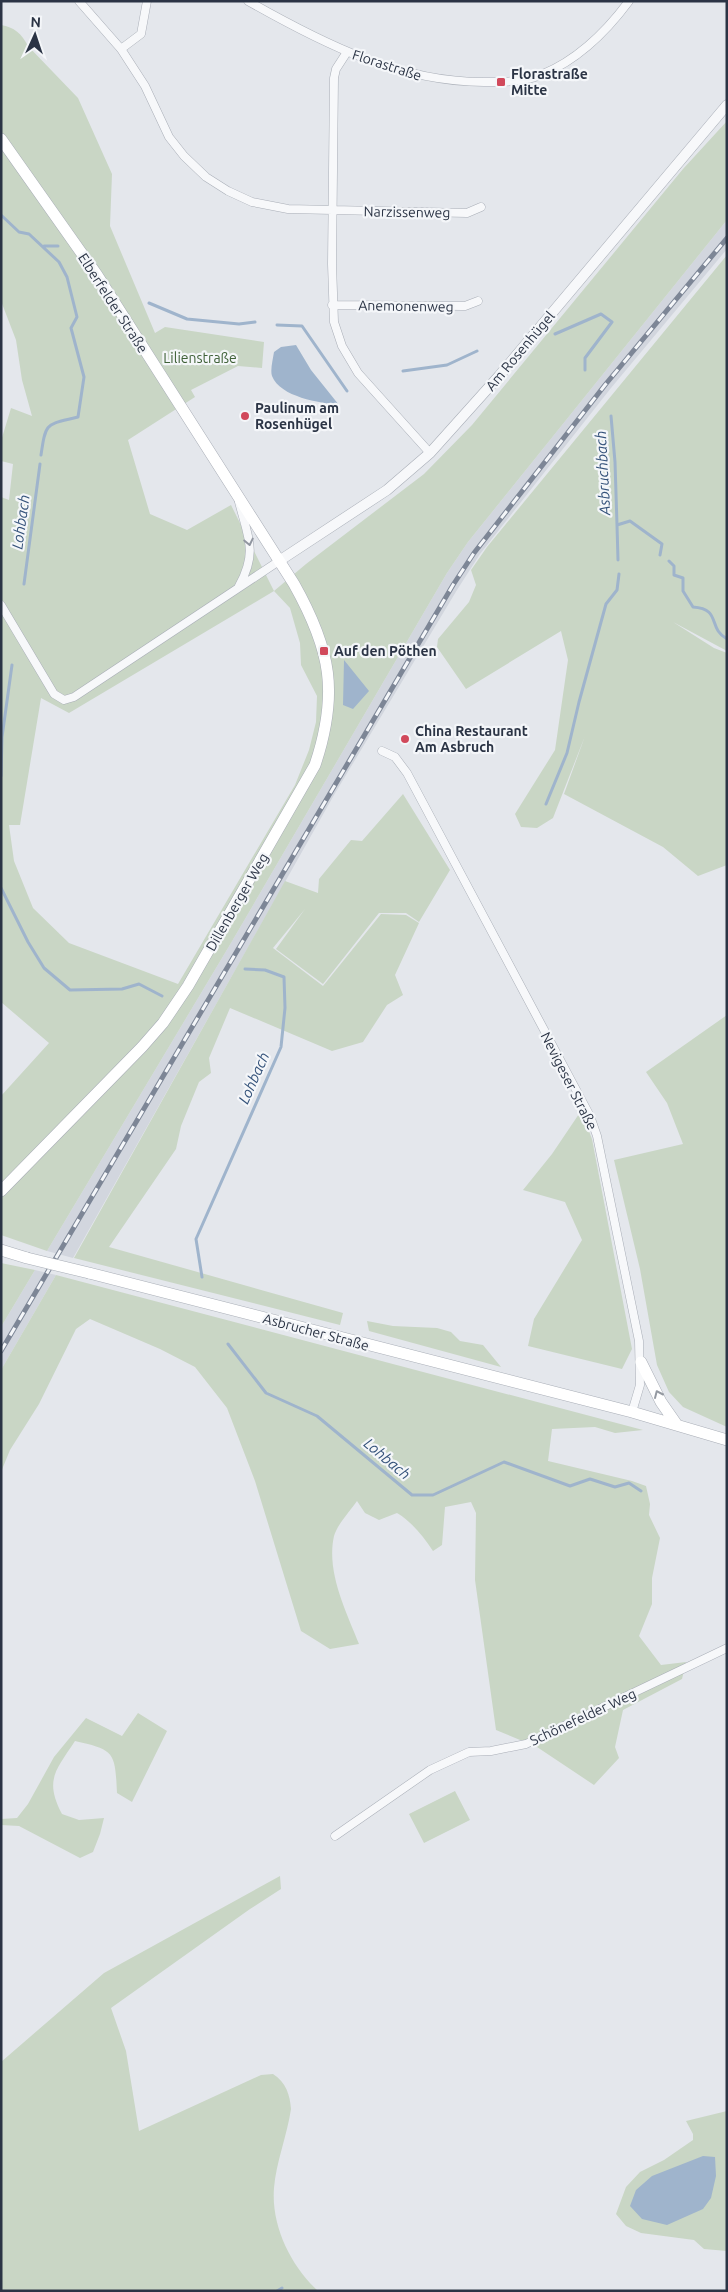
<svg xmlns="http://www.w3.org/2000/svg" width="728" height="2292" font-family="Ubuntu,sans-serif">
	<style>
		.built { fill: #d2d6de }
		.green { fill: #c9d6c5; fill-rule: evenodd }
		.water { fill: #9fb4cc }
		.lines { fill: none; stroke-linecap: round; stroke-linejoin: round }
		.stream { stroke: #9fb4cc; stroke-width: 3 }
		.minor-casing { stroke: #a9aeb7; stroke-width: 9 }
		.tertiary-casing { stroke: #a9aeb7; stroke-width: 11 }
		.secondary-casing { stroke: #a9aeb7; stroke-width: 12 }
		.minor { stroke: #f7f8fa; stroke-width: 8 }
		.tertiary { stroke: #f7f8fa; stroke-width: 10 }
		.secondary { stroke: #fff; stroke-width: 11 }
		.rail-casing { stroke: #7d8696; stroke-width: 5 }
		.rail { stroke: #f4f6f9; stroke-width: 3; stroke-dasharray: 9; stroke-linecap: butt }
		.secondary-bridge-casing { stroke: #a9aeb7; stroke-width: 12; stroke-linecap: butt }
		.secondary-bridge { stroke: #fff; stroke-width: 11 }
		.oneway { stroke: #9196a0 }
		.oneway2 { stroke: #959aa2 }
		.poi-dot { fill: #d1495b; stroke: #f4f6f9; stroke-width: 2 }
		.labels { text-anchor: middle; stroke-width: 4.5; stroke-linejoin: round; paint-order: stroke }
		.street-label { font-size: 14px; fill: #2b3445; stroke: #f4f6f9 }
		.poi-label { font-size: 14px; font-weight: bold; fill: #2b3445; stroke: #f4f6f9; text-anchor: start }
		.park-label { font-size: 14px; fill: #3f6138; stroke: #f4f6f9 }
		.water-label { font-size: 15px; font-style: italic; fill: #34527a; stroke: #f4f6f9 }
	</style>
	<rect width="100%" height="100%" fill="#e4e7ec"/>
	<path class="built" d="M 727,220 L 727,249 L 611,388 L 480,554 L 457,590 L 334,795 L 73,1258 L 47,1251 L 231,943 L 447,573 L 468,542 Z
		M 35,1270 L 56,1275 L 1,1370 L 1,1327 Z"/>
	<path class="green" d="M 1,25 C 14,27 22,34 28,46 L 78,98 L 112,174 L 110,226 L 155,333 L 165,327 L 264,342 L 262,368 L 238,366 L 191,390 L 195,397 L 128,440 L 150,514 L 187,530 L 231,505 L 274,591 L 306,564 L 424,474 L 472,425 L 683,169 L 727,121 L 727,220 L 468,542 L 447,573 L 231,943 L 47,1251 L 1,1235 L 1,1096 L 49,1043 L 1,1002 L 1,497 L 9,500 L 13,464 L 1,461 L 1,441 L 11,408 L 32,416 L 22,380 L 16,340 L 1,301 ZM 274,591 L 290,608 L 300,643 L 301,665 L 317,696 L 316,722 L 309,750 L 295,785 L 178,984 L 69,943 L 33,908 L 14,861 L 9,825 L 20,825 L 41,698 L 69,713 Z
		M 727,255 L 727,651 L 673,622 L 714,648 L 727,653 L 727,865 L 698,876 L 663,847 L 564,794 L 585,736 L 553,818 L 537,828 L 521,827 L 515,814 L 555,750 L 568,660 L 561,631 L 466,689 L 437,647 L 438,639 L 469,602 L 476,585 L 471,570 L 487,547 Z
		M 403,794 L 450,870 L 419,922 L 406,913 L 379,913 L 323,984 L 276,949 L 305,909 L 273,948 L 323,986 L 381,914 L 406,915 L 419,923 L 395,975 L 403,995 L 387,1005 L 363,1042 L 332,1051 L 230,1008 L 209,1058 L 211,1073 L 199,1082 L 181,1126 L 176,1149 L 109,1247 L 343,1313 L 340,1325 L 74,1258 L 285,881 L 318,893 L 319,879 L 351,840 L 362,841 Z
		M 727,1015 L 727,1427 L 683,1407 L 669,1392 L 657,1365 L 640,1269 L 614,1160 L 683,1144 L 667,1103 L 646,1072 Z
		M 581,1111 L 592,1139 L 632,1349 L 622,1369 L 528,1346 L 534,1319 L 582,1240 L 565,1202 L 523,1190 L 552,1154 Z
		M 1,1263 L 35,1270 L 1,1327 Z
		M 56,1275 L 643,1430 L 615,1433 L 595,1427 L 552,1429 L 548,1461 L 632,1481 L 646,1486 L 650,1504 L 649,1515 L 660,1538 L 652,1578 L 652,1604 L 639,1636 L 661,1665 L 686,1662 L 682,1679 L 623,1710 L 615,1747 L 619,1758 L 594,1785 L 537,1747 L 496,1730 L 475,1580 L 476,1513 L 471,1502 L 445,1507 L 442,1545 L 433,1551 C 423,1536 412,1522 397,1513 L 379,1520 L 365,1513 L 357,1501 C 350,1511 337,1525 334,1536 C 326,1572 346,1611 359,1644 L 330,1649 L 301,1631 L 255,1481 L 227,1408 L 195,1367 L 160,1349 L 90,1319 L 76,1329 L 39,1404 L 10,1450 L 1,1472 L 1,1370 Z
		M 367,1321 L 393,1326 L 437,1328 L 451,1332 L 460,1341 L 483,1345 L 501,1367 L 369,1331 Z
		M 138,1713 L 167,1731 L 132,1802 L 117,1793 C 115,1752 115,1750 75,1741 C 56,1770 44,1780 62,1814 L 79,1820 L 104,1818 L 100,1834 L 93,1852 L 80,1858 L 19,1826 L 1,1825 L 1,1819 L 17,1818 L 28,1804 L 54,1757 L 86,1718 L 122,1736 Z
		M 455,1791 L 470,1820 L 424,1843 L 409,1814 Z
		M 280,1876 L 281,1889 L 250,1909 L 111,2008 L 126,2051 L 139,2131 L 261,2075 L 273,2074 C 286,2082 290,2095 291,2109 C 287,2136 276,2162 274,2188 C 271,2226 291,2266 318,2291 L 1,2291 L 1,2062 L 104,1973 Z
		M 727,2111 L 727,2251 L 704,2249 L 694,2240 L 641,2233 L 626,2226 L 616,2214 L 626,2187 L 640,2172 L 664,2160 L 693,2140 L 693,2134 L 686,2121 Z"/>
	<path class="water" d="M 296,345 L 311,370 L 339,405 C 320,403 280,397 272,376 C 270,370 273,359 274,352 L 281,347 Z
		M 344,660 L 369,691 L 353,709 L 343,705 Z
		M 703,2156 L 715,2157 L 716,2176 L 711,2198 L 703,2209 L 667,2225 L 642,2219 L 630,2206 L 636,2190 L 652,2176 Z"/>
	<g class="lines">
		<path class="stream" d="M 1,215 L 19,232 L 29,234 L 59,262 L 67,277 L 77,317 L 71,328 L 84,377 L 78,417 C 46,425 46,421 41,455
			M 44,246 L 58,246
			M 149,303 L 187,319 L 239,324 L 255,322
			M 277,325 L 302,326 L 347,391
			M 555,334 L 601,314 L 612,322 L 585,358 L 585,370
			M 403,371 L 447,365 L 477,351
			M 611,416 L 615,462 L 617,525 L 630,521 L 662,544 L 660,555
			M 617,525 L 618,560
			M 669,561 L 674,566 L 674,575 L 683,578 L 683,591 L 693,607 C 722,609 707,628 727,639
			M 24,584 L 40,464
			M 1,776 L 2,737 L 12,665
			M 546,804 L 567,753 L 579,702 L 606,604 L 617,590 L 619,574
			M 1,888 L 28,942 L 44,968 L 70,990 L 122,989 L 139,984 L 162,996
			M 202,1277 L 196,1239 L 281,1047 L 285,1008 L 284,977 L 265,970 L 245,969
			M 228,1344 L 266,1393 L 317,1416 L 412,1495 L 433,1495 L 504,1462 L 570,1486 L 590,1479 L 615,1487 L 629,1483 L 641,1491
			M 277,2291 L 282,2288"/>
		<g class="minor-casing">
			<path id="minor" d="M 79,1 L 121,49 L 145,86 L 169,137 L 184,156 L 206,177 L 228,191 L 252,202 L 288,209 L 467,213 L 481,207
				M 248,1 C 322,43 400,83 487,82 C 505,82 526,82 543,74 C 579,59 606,32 629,1
				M 121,49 L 141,34 L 147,1
				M 347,52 L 336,69 L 334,78 L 332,264 L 334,322 L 342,346 L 358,373 L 430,453
				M 332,305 L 465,306 L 478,301
				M 239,502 C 248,537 258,552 239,586
				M 1,605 L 54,694 L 64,700 L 74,697 L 279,561
				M 382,751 L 395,757 L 407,773 L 590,1116 L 597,1136 L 639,1341 L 640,1385 L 632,1412
				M 335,1836 L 430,1770 L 469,1752 L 491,1751 L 526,1744 L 727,1648"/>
		</g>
		<g class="tertiary-casing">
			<path id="tertiary" d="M 279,561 L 387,490 L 430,453 L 499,376 L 727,105"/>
		</g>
		<g class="secondary-casing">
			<path id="secondary" d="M 1,139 L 97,275 L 294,584 C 331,650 339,693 315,765 L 188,986 L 163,1023 L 142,1047 L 1,1191
				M 1,1250 L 27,1258
				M 89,1273 L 632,1412 L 727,1440
				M 641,1362 L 661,1402 L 677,1425"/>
		</g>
		<use href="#minor" class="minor"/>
		<use href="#tertiary" class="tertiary"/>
		<use href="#secondary" class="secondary"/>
		<g class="rail-casing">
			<path id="rail" d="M 1,1351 L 453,585 L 474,553 L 605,385 L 727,238"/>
		</g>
		<use href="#rail" class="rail"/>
		<g class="secondary-bridge-casing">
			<path id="secondary-bridge" d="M 27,1258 L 89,1273"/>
		</g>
		<use href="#secondary-bridge" class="secondary-bridge"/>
	</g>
	<defs><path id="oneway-chevron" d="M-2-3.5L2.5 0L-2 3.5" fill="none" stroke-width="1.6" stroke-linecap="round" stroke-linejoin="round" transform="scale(1.25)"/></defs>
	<use class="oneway" href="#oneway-chevron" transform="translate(249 542) rotate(78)"/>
	<use class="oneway2" href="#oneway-chevron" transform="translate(658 1394) rotate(-114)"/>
	<g class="poi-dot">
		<rect x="496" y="77" width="10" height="10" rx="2.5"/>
		<circle cx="245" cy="416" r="5"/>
		<rect x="319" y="646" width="10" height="10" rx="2.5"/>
		<circle cx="405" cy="739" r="5"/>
	</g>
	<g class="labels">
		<g class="street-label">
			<text transform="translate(387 65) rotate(18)" y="5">Florastraße</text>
			<text transform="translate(407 212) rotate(1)" y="5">Narzissenweg</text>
			<text transform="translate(113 303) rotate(57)" y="5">Elberfelder Straße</text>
			<text transform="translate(406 306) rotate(1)" y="5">Anemonenweg</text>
			<text transform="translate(520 351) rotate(-50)" y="5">Am Rosenhügel</text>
			<text transform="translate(237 902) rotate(-60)" y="5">Dillenberger Weg</text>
			<text transform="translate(569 1081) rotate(63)" y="5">Nevigeser Straße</text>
			<text transform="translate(316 1332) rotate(15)" y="5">Asbrucher Straße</text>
			<text transform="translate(583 1717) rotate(-25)" y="5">Schönefelder Weg</text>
		</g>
		<g class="poi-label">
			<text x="511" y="79">Florastraße<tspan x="511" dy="16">Mitte</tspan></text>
			<text x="255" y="413">Paulinum am<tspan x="255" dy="16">Rosenhügel</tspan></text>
			<text x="334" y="656">Auf den Pöthen</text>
			<text x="415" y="736">China Restaurant<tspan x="415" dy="16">Am Asbruch</tspan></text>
		</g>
		<g class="park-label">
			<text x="200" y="363">Lilienstraße</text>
		</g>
		<g class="water-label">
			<text transform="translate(603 473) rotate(-93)" y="5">Asbruchbach</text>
			<text transform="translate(21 522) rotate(-82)" y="5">Lohbach</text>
			<text transform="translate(254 1078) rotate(-66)" y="5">Lohbach</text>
			<text transform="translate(387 1459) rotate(40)" y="5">Lohbach</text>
		</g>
	</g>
	<rect width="728" height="2292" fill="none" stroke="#2b3445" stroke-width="5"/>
	<g transform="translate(35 35) rotate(3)" stroke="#f4f6f9" stroke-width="4" paint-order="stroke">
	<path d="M0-4L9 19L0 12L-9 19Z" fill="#2b3445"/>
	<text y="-8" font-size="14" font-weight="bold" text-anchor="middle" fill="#2b3445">N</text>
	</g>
</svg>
